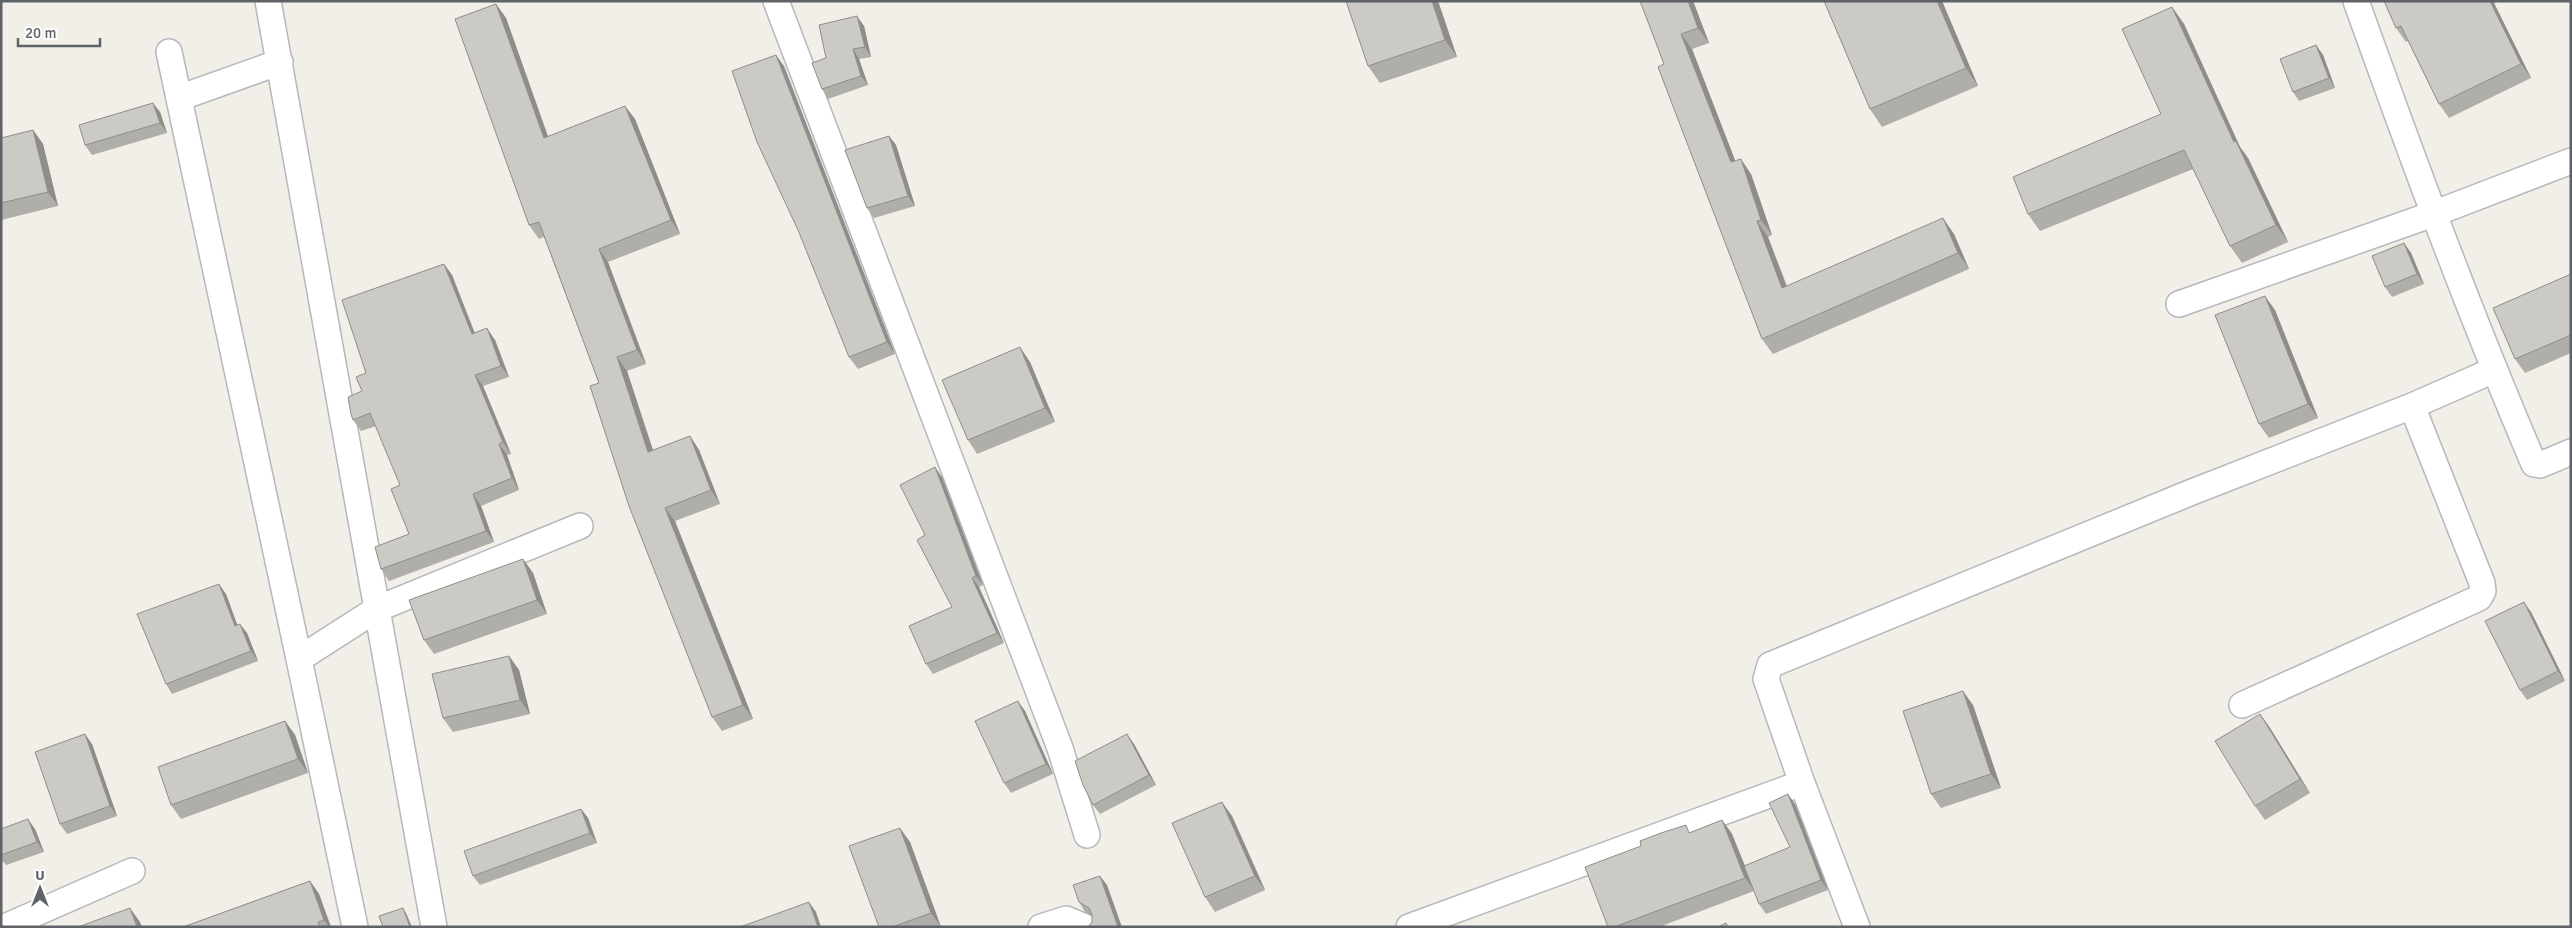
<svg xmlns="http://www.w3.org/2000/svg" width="2572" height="928" font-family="Signika,sans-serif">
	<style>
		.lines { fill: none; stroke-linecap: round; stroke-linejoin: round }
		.street-casing { stroke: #b5b8bc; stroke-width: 28 }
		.street { stroke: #fff; stroke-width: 25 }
		.wall { fill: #afaea9 }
		.shaded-wall { fill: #8f8d8a }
		.building { fill: #cccac5; stroke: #8f8d8a }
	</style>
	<rect width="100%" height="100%" fill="#f1efe8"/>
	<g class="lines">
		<g class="street-casing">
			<path id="street" d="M 268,1 L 434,927
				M 776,1 L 1060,748 L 1087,835
				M 2356,1 C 2412,157 2469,312 2534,464 L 2540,465 L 2571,452
				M 169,52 L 299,659
				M 179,98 L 280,62
				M 2179,304 L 2433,214 L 2571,161
				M 2242,705 L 2479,598 L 2483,591 L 2482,583 L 2412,406
				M 1802,783 L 1857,927
				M 7,926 L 132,871
				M 355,927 L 299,659 L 377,609 L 580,526
				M 1041,927 L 1066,919 L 1085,927
				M 1409,927 L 1802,783 L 1766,679 L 1770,665 L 2192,492 L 2412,406 L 2494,370"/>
		</g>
		<use href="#street" class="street"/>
	</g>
	<path class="wall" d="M 1438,1 L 1457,57 L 1380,83 L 1368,66 Z
		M 1693,1 L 1709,43 L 1692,49 L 1735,161 L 1751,174 L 1772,235 L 1768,237 L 1787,286 L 1954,234 L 1969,269 L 1773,354 L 1762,339 L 1664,64 Z
		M 1824,1 L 1942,1 L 1978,86 L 1882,127 L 1870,109 Z
		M 2384,1 L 2499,1 L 2494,3 L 2531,78 L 2449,118 L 2439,104 L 2408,41 L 2406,42 L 2396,28 Z
		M 496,4 L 506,18 L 548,136 L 635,119 L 680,234 L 608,262 L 646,364 L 627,371 L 653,450 L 690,436 L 699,450 L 720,504 L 675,521 L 753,719 L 722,731 L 712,717 L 599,383 L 544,237 L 539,239 L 529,225 Z
		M 2172,7 L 2184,24 L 2240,147 L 2248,158 L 2288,242 L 2242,263 L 2230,246 L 2193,169 L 2040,231 L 2028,214 L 2161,114 Z
		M 864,26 L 871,57 L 859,59 L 868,85 L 828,99 L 822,89 L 826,58 Z
		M 2316,45 L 2323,55 L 2335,88 L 2299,101 L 2293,92 Z
		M 784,66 L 895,354 L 858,369 L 849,357 Z
		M 160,112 L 167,133 L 92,155 L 85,145 Z
		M 33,130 L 43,144 L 58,206 L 1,220 L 1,138 Z
		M 889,136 L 896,145 L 915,206 L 874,218 L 867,208 Z
		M 2404,243 L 2411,253 L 2424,284 L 2392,297 L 2385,287 Z
		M 444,264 L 452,275 L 475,333 L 495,340 L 509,377 L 483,386 L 511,454 L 507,455 L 519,490 L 481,506 L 494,542 L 389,581 L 381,569 L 409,534 L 400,485 L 376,426 L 361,431 L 353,420 L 362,391 L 366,373 Z
		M 2571,274 L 2571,353 L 2525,373 L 2515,359 Z
		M 2275,310 L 2318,418 L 2269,438 L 2259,424 Z
		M 1030,362 L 1055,422 L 977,454 L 968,440 Z
		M 942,477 L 983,585 L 979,587 L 1004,643 L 933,674 L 926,664 L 952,607 L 925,535 Z
		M 523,559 L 533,573 L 547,614 L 434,654 L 424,640 Z
		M 226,594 L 237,625 L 247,633 L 258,661 L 172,694 L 166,684 Z
		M 2531,612 L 2565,681 L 2527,700 L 2520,690 Z
		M 509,656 L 519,670 L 530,714 L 453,732 L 443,718 Z
		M 1973,705 L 2001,788 L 1941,808 L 1931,794 Z
		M 1025,711 L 1053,774 L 1011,793 L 1004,783 Z
		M 2260,714 L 2270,728 L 2310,793 L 2265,820 L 2255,806 Z
		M 285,721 L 295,735 L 308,773 L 181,819 L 171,805 Z
		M 92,744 L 117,816 L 67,834 L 60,824 Z
		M 1134,744 L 1156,785 L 1100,814 L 1093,805 Z
		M 1795,804 L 1828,890 L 1766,914 L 1759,904 L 1754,891 L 1659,927 L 1608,927 L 1691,832 L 1722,820 L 1732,834 L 1745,866 L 1790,847 Z
		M 581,809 L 588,818 L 597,843 L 480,885 L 473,876 Z
		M 1232,816 L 1265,890 L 1215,912 L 1205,897 Z
		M 1,829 L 35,829 L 44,852 L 6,865 L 1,859 Z
		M 910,842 L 941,927 L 879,927 Z
		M 310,881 L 319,894 L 331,927 L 183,927 Z
		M 1107,885 L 1092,922 L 1092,916 L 1085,912 L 1079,902 Z"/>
	<path class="shaded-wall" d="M 1432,1 L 1438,1 L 1457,57 L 1445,40 Z
		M 1688,1 L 1693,1 L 1709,43 L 1698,28 Z
		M 1937,1 L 1942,1 L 1978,86 L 1966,68 Z
		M 2490,1 L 2493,1 L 2494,3 L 2531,78 L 2521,64 Z
		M 496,4 L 506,18 L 553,151 L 544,138 Z
		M 2172,7 L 2184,24 L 2240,147 L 2248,158 L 2288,242 L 2276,225 L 2234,142 Z
		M 857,16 L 864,26 L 871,57 L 865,47 Z
		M 1681,34 L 1692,49 L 1742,178 L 1731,162 Z
		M 2316,45 L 2323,55 L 2335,88 L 2329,78 Z
		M 853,49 L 859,59 L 868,85 L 861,76 Z
		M 776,55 L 784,66 L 895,354 L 887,342 Z
		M 153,103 L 160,112 L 167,133 L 160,123 Z
		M 625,106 L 635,119 L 680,234 L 671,220 Z
		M 33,130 L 43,144 L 58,206 L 48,192 Z
		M 889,136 L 896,145 L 915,206 L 908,196 Z
		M 1741,159 L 1751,174 L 1772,235 L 1761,220 Z
		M 1943,218 L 1954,234 L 1969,269 L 1958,253 Z
		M 1757,221 L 1768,237 L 1793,304 L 1782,288 Z
		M 2404,243 L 2411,253 L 2424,284 L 2417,274 Z
		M 599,249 L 608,262 L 646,364 L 637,350 Z
		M 444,264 L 452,275 L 479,345 L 472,334 Z
		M 2265,296 L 2275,310 L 2318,418 L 2308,404 Z
		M 487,328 L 495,340 L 509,377 L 501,366 Z
		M 1020,347 L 1030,362 L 1055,422 L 1045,408 Z
		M 617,357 L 627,371 L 658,466 L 648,452 Z
		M 475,375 L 483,386 L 511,454 L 503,442 Z
		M 690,436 L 699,450 L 720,504 L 711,490 Z
		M 499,444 L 507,455 L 519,490 L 512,478 Z
		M 935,467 L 942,477 L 983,585 L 976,576 Z
		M 473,494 L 481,506 L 494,542 L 486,531 Z
		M 665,508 L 675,521 L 753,719 L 743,705 Z
		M 523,559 L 533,573 L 547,614 L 537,600 Z
		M 972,578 L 979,587 L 1004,643 L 997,633 Z
		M 219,584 L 226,594 L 241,635 L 235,626 Z
		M 2524,602 L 2531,612 L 2565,681 L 2558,671 Z
		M 240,624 L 247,633 L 258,661 L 251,651 Z
		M 509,656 L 519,670 L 530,714 L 520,700 Z
		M 1963,691 L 1973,705 L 2001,788 L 1991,774 Z
		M 1018,701 L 1025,711 L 1053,774 L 1046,764 Z
		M 2260,714 L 2270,728 L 2310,793 L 2300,779 Z
		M 285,721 L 295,735 L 308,773 L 298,759 Z
		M 85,734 L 92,744 L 117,816 L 110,806 Z
		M 1127,734 L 1134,744 L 1156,785 L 1149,775 Z
		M 1788,794 L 1795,804 L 1828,890 L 1821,880 Z
		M 1222,802 L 1232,816 L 1265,890 L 1255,876 Z
		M 581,809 L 588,818 L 597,843 L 590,833 Z
		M 28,819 L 35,829 L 44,852 L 37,842 Z
		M 1722,820 L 1732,834 L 1755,891 L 1745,878 Z
		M 900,828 L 910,842 L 941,927 L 931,913 Z
		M 1100,876 L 1107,885 L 1122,927 L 1118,927 Z
		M 310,881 L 319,894 L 331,927 L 329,927 L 324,920 Z
		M 809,902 L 816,912 L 821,927 L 818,927 Z
		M 130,908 L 140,922 L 142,927 L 137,927 Z
		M 403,908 L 406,913 L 412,927 L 410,927 Z"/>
	<path class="building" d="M 1346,1 L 1432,1 L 1445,40 L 1368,66 Z
		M 1640,1 L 1688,1 L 1698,28 L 1681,34 L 1731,162 L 1741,159 L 1761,220 L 1757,221 L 1782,288 L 1943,218 L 1958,253 L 1762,339 L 1658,67 L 1664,64 Z
		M 1824,1 L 1937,1 L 1966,68 L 1870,109 Z
		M 2384,1 L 2490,1 L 2521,64 L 2439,104 L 2401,26 L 2396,28 Z
		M 496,4 L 544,138 L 625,106 L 671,220 L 599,249 L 637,350 L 617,357 L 648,452 L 690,436 L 711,490 L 665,508 L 743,705 L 712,717 L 629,506 L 590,386 L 599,383 L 539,222 L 529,225 L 455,19 Z
		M 2172,7 L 2234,142 L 2236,141 L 2276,225 L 2230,246 L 2184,150 L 2028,214 L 2013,177 L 2161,114 L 2122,29 Z
		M 857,16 L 865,47 L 853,49 L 861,76 L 822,89 L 812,63 L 826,58 L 819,25 Z
		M 2316,45 L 2329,78 L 2293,92 L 2280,59 Z
		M 776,55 L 887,342 L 849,357 L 798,230 L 757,142 L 732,71 Z
		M 153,103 L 160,123 L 85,145 L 79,125 Z
		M 33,130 L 48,192 L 1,203 L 1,138 Z
		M 889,136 L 908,196 L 867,208 L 845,150 Z
		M 2404,243 L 2417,274 L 2385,287 L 2372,256 Z
		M 444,264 L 472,334 L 487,328 L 501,366 L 475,375 L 503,442 L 499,444 L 512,478 L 473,494 L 486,531 L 381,569 L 375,547 L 409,534 L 391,489 L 400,485 L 370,413 L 353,420 L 351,414 L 348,397 L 362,391 L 356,377 L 366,373 L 342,300 Z
		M 2571,274 L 2571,335 L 2515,359 L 2493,308 Z
		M 2265,296 L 2308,404 L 2259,424 L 2215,315 Z
		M 1020,347 L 1045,408 L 968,440 L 942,380 Z
		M 935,467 L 976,576 L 972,578 L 997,633 L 926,664 L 909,626 L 952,607 L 917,540 L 925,535 L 900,485 Z
		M 523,559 L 537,600 L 424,640 L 409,600 Z
		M 219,584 L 235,626 L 240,624 L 251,651 L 166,684 L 137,614 Z
		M 2524,602 L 2558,671 L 2520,690 L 2485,621 Z
		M 509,656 L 520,700 L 443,718 L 432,674 Z
		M 1963,691 L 1991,774 L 1931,794 L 1903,711 Z
		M 1018,701 L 1046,764 L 1004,783 L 975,721 Z
		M 2260,714 L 2300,779 L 2255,806 L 2215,741 Z
		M 285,721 L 298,759 L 171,805 L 158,767 Z
		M 85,734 L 110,806 L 60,824 L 35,752 Z
		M 1127,734 L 1149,775 L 1093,805 L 1083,785 L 1075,761 Z
		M 1788,794 L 1821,880 L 1759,904 L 1744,866 L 1790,847 L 1769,803 Z
		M 1222,802 L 1255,876 L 1205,897 L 1172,823 Z
		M 581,809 L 590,833 L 473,876 L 464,851 Z
		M 28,819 L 37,842 L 1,855 L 1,829 Z
		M 1722,820 L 1745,878 L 1614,927 L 1608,927 L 1585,867 L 1641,846 L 1640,841 L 1661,833 L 1686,825 L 1689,833 Z
		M 900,828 L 931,913 L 892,927 L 879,927 L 849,846 Z
		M 1100,876 L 1118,927 L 1088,927 L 1092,922 L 1092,915 L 1089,908 L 1079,902 L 1073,885 Z
		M 310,881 L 324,920 L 318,922 L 320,927 L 183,927 Z
		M 809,902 L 818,927 L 740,927 Z
		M 130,908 L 137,927 L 78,927 Z
		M 403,908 L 410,927 L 383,927 L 379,916 Z
		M 1726,923 L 1728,927 L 1718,927 Z"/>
	<rect width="2572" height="928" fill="none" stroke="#5f6368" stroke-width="5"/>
	<g transform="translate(40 888)" stroke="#ffffff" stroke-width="4" paint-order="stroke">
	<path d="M0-4L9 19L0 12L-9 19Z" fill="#5f6368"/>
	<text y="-8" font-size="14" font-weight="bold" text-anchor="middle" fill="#5f6368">U</text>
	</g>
	<path d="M18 38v8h82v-8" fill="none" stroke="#5f6368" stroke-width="2.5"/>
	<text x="25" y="38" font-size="15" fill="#5f6368" stroke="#ffffff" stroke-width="4" paint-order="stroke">20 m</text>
</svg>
